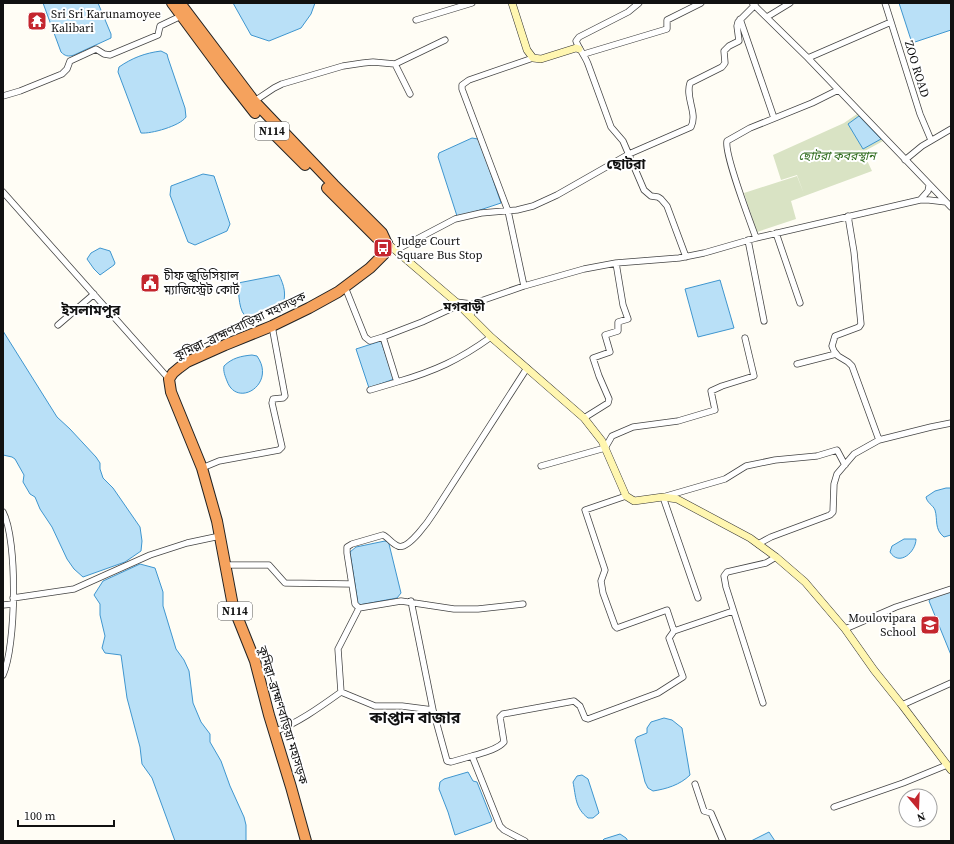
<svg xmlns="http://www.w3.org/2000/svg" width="954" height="844" font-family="'Source Serif 4','Noto Sans Bengali',serif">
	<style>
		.cemetery { fill: #d9e3c4 }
		.water { fill: #b9e0f7; stroke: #3f96cf }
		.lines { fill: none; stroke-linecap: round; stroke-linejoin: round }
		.street-casing { stroke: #444; stroke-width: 7 }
		.secondary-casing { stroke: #333; stroke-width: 8 }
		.highway-casing { stroke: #222; stroke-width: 12 }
		.street { stroke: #fff; stroke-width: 5.5 }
		.secondary { stroke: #fff6b0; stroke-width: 7 }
		.highway { stroke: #f5a25d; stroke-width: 10 }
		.labels { text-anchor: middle; stroke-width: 4; stroke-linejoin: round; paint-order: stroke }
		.shield { fill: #fff; stroke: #585858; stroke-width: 1 }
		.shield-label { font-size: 11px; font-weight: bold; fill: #111 }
		.poi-label { font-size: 12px; fill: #111; stroke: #fff; text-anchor: start }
		.street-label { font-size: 12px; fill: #111; stroke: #fff }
		.park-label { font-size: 12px; font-style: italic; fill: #2f6b1f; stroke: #fff }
		.neighbourhood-label { font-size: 13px; font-weight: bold; fill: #111; stroke: #fff }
		.quarter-label { font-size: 14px; font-weight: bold; fill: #111; stroke: #fff }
		.district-label { font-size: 16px; font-weight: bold; fill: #111; stroke: #fff }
	</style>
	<rect width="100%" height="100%" fill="#fffdf5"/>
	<path class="cemetery" d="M 857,114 L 883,141 L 863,152 L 872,171 L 791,201 L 796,219 L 757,232 L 744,193 L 797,176 L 804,194 L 797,175 L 781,180 L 773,155 L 844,123 Z"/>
	<path class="water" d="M 43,3 L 98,3 L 111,34 L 111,38 L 74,55 C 68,57 65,56 61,52 Z
		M 233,3 L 315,3 L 311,14 L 301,28 L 269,41 L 251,35 Z
		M 899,3 L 951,3 L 951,30 L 912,43 Z
		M 161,51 L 167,54 L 168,58 L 185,108 L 186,117 C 180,126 151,134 141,133 L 118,72 L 119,67 C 132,58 145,53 161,51 Z
		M 859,116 L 881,139 L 863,149 L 848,124 Z
		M 472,138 L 478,139 L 485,156 L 501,203 L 459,217 L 457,216 L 438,157 L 439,153 Z
		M 203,174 L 214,176 L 230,224 L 227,231 L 195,245 L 188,242 L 170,195 L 171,186 Z
		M 100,248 L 110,251 L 115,263 L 114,265 L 100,275 L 94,269 L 87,259 L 91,253 Z
		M 279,275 C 284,285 287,295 282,306 L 248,318 C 238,313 239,293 238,283 Z
		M 720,280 L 734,328 L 698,337 L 685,289 Z
		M 3,331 L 57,417 L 70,429 L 96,457 L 100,463 L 100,469 L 103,478 L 113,488 L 140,527 L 142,541 L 141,551 L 125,562 L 83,577 L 74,569 L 67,559 L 52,527 L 40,509 L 35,497 L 30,494 L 23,482 L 24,475 L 15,459 L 12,457 L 3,455 Z
		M 381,341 L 394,379 L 369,388 L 356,349 Z
		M 252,355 L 257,356 C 277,384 237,409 227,381 C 225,376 223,371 224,366 C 232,358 241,356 252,355 Z
		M 946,488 L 951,488 L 951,535 L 944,537 C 934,529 938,520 935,510 C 933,505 927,503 926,497 L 935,491 Z
		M 904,539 L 916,539 C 916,552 899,567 890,552 L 892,546 Z
		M 385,541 L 388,542 L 389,544 L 401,593 L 397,598 L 359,605 L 358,603 L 350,552 L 356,547 Z
		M 140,564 L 155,568 L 163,592 L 163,606 L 176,649 L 184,660 L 189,671 L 193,703 L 201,722 L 210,734 L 210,742 L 221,761 L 230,786 L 244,817 L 246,825 L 246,841 L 175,841 L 152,778 L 142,764 L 140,747 L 127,698 L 121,655 L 105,653 L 102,648 L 105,636 L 100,615 L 100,604 L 94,595 L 103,581 Z
		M 951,590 L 951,655 L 929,601 L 931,598 Z
		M 664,718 L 672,720 L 682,728 L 690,775 C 680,785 666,789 653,791 L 648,788 L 645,782 L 635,740 L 637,737 L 647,733 L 647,728 L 651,722 Z
		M 468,772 L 473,781 L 477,782 L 492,820 L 491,822 L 455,835 L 448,812 L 439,789 L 440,782 L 444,779 Z
		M 582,775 L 588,779 L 599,813 L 593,818 L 588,818 C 575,808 576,797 573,782 L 577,776 Z
		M 769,832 L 775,841 L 751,841 Z
		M 620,834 L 626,838 L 628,841 L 602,841 L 604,839 Z"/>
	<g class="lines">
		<g class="street-casing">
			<path id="street" d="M 639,3 L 628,12 L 579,37 L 576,41 C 579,49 585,56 588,64 L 611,127 L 623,141 L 644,190 L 651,196 L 658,197 L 661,199 L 667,206 L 686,257
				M 885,3 L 920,114 L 931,140
				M 753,4 L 808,58 L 951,207
				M 767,17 L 790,3
				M 740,19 L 774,118
				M 416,20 L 472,3
				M 584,54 L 667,29 L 667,20 L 701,3
				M 808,58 L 891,22
				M 395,64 L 445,40
				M 3,96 L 20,91 L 62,74 L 67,69 L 70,61 L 96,49 L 104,54 L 110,55 L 158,35 L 160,26 L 181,16
				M 253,102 L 274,88 L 282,84 L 343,66 L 363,63 L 373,62 L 395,64 L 410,94
				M 905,160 L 922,146 L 951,129
				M 3,192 L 169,379
				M 920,200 L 928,191 L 929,186
				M 848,216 L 854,252 L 861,324 L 859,327 L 835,336 L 832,346 L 834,351 L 838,356 L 848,362 L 852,366 L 879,440
				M 776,233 L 800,303
				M 756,238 C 750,221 724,154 727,141 L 750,128 L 812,103 L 838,90
				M 748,240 L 764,321
				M 396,250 L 455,219 L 481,213 L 517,210 L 533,206 L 557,195 L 629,154 L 691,127 C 698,113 685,98 690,83 L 722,67 L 725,63 L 724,51 L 729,46 L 739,41 L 737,26 L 738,22 L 755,5
				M 524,286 L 508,211 L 462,89 L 462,85 L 469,80 L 533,58
				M 345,287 L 365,337 L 370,341 L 383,337 L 397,382 L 370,390
				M 456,302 L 472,304 L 524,286 L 584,269 L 616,263 L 679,258 L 704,253 L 756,238 L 920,200 L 929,200 L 946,202
				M 471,316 L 472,304
				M 58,325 L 94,294
				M 383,337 L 422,322 L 459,305
				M 797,364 L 836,354
				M 397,382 C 435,371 459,360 491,337
				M 584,418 L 608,403 L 609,399 L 599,376 L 593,358 L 610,352 L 605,335 L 618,331 L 618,322 L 628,319 L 623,305 L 616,263
				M 541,466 L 605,448 L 612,436 L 633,427 L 678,421 L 715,410 L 711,391 L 722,386 L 754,376 L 745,338
				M 202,468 L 219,461 L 279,450 L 282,447 L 272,403 L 273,399 L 283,398 L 285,396 L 272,326
				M 3,512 C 18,540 16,647 3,675
				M 758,544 L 771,537 L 830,515 L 833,512 L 834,484 L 837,474 L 854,454 L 879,440 L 931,427 L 951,423
				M 224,565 L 269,565 L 285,583 L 351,584
				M 13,598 L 74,589 L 150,555 L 187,543 L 220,536
				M 698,598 L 663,497 L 725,479 L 746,466 L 775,460 L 817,456 L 837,450 L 845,465
				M 411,601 L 433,710
				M 3,605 L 13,604
				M 359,608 L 355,604 L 347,553 L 347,547 L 352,544 L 383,535 C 388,537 392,544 398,546 C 408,551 430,519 435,511 L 527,368
				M 359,608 L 401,601 L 454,609 L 478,609 L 523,604
				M 845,629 L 896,607 L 951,589
				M 674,631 L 733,611
				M 341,692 L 338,649 L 359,608
				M 763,703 L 726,587 L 724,576 L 727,572 L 766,563 L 776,557
				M 902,705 L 951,683
				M 274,732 C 298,723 320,707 341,692 L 375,706 L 402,706 L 433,710 L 447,761 L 451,762 L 472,756 L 500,826 L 504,830 L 525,841
				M 472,756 C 482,753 497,750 504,742 L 500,717 L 503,714 L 574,701 L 580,706 L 585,718 L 588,719 L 658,693 L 683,677 L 669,638 L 674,631 L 667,610 L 617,628 L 615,626 L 603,593 L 601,581 L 605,570 L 585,510 L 626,496
				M 695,784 L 704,811 L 711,813 L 723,841
				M 834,807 L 903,783 L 947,765"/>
		</g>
		<g class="secondary-casing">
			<path id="secondary" d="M 512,3 L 527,50 L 533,58 L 541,59 L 576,48 L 579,49
				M 387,243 L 456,302 L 491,337 L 584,418 L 602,441 L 626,496 L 634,501 L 663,497 L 677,499 L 750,538 L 776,557 L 805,582 L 845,629 L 874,670 L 902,705 L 951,770"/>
		</g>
		<g class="highway-casing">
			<path id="highway" d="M 172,3 L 226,76 L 255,113
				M 180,3 L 254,101 L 334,185 L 382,233 L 388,246 L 384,254 L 370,268 L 338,292 L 309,308 L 272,326 L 225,345 L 187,362 L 179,368 L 173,373 L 169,379 L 171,392 L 202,468 L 217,521 L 233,606 L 255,661 L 269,715 L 291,787 L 306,841
				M 274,134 L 305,165
				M 327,188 L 377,238 L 387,243"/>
		</g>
		<use href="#street" class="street"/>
		<use href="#secondary" class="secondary"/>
		<use href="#highway" class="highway"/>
	</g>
	<defs>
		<g id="temple-square" transform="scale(1)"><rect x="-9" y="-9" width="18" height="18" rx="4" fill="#c4262e" stroke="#fff"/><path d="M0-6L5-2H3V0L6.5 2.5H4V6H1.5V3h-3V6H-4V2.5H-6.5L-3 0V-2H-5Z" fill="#fff"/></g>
		<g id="bus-square" transform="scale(1)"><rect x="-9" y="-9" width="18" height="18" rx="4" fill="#c4262e" stroke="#fff"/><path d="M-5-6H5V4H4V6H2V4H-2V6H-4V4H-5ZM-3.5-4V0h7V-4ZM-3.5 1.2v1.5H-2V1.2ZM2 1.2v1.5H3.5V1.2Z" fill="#fff"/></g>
		<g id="civic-square" transform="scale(1)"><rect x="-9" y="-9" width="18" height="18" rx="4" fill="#c4262e" stroke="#fff"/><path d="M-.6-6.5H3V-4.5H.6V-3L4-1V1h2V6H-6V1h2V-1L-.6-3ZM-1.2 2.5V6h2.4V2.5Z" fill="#fff"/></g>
		<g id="school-square" transform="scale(1)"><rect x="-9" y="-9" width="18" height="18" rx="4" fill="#c4262e" stroke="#fff"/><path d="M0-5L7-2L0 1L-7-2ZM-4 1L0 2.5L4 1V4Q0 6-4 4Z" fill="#fff"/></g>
	</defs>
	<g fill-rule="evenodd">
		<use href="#temple-square" x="37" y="21"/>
		<use href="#bus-square" x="383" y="248"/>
		<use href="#civic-square" x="150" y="283"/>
		<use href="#school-square" x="930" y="625"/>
	</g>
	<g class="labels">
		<g class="shield">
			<rect x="255" y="122" width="34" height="18" rx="3"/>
			<rect x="218" y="602" width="34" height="18" rx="3"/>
		</g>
		<g class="shield-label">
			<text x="272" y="135">N114</text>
			<text x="235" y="615">N114</text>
		</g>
		<g class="poi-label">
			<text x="51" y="18">Sri Sri Karunamoyee<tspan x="51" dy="14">Kalibari</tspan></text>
			<text x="397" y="245">Judge Court<tspan x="397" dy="14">Square Bus Stop</tspan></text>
			<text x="164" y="280">চীফ জুডিসিয়াল<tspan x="164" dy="14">ম্যাজিস্ট্রেট কোর্ট</tspan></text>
			<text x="916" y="622" text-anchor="end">Moulovipara<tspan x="916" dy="14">School</tspan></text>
		</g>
		<g class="street-label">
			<text transform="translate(917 69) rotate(73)" y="4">ZOO ROAD</text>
			<text transform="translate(240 326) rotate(-25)" y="4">কুমিল্লা–ব্রাহ্মণবাড়িয়া মহাসড়ক</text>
			<text transform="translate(283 715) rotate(73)" y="4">কুমিল্লা–ব্রাহ্মণবাড়িয়া মহাসড়ক</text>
		</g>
		<g class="park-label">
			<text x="837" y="160">ছোটরা কবরস্থান</text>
		</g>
		<g class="neighbourhood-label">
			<text x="464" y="311">মগবাড়ী</text>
		</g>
		<g class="quarter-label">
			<text x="626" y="169">ছোটরা</text>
			<text x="91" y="315">ইসলামপুর</text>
		</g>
		<g class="district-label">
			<text x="415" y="723">কাপ্তান বাজার</text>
		</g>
	</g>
	<rect width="954" height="844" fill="none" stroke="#111111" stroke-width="8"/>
	<g transform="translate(918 808) rotate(161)"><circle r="19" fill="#ffffff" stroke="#a0a0a0"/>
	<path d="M0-3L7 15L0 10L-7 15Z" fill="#c4262e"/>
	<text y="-6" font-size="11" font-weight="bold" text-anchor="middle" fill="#111111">N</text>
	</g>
	<path d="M18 820v6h96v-6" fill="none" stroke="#111111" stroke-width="2"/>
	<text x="24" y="820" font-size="12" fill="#111111" stroke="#ffffff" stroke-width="3" paint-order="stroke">100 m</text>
</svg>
